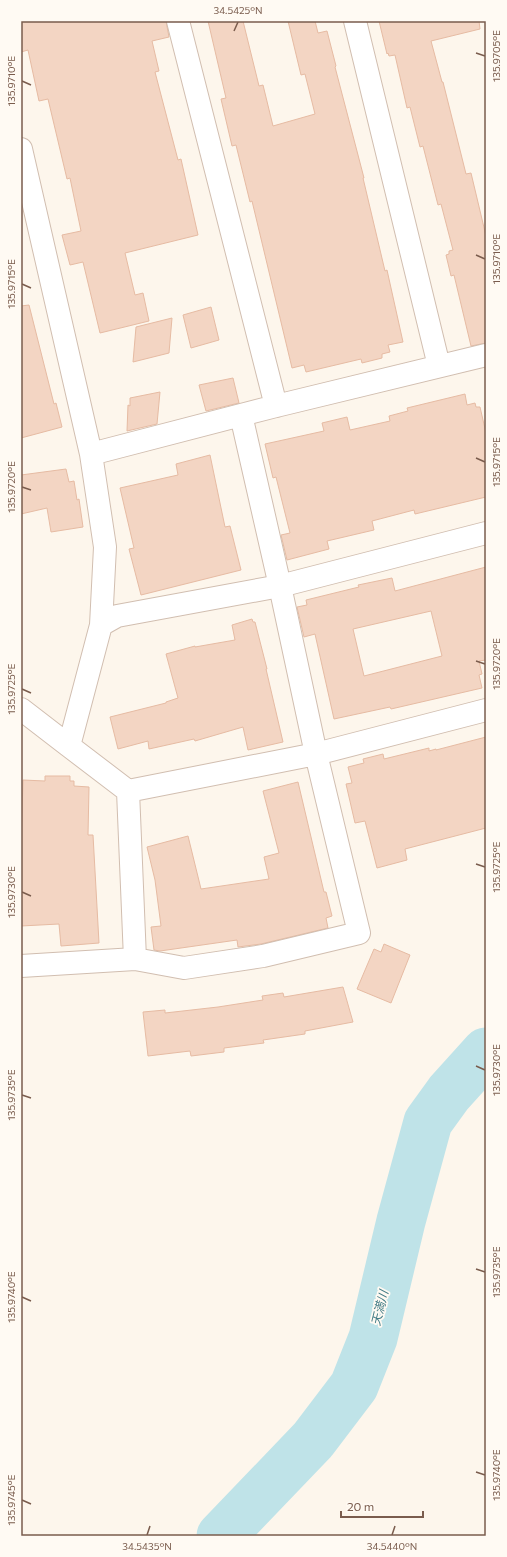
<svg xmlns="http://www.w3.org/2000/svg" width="507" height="1557" font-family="Commissioner,'Noto Sans JP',sans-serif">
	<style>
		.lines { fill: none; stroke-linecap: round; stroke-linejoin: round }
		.river { stroke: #bfe3e8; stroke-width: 49 }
		.building { fill: #f3d5c3; stroke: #e6bba3; fill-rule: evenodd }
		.street-casing { stroke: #d1beb0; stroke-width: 24 }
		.street { stroke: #fff; stroke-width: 22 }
		.ticks { fill: none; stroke: #7a5c4d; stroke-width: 1.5 }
		.labels { text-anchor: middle; stroke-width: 3.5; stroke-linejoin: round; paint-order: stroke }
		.water-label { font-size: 12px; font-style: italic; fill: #437c86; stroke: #fffaf3 }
		.neatline { fill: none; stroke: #7a5c4d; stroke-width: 1.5 }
		.ticks-label { font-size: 10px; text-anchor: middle; fill: #7a5c4d }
	</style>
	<rect width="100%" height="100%" fill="#fdf6ec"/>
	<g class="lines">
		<path class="river" d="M 221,1536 L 313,1440 L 354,1386 L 373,1338 L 401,1221 L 428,1122 L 449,1093 L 486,1052"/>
	</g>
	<path class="building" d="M 21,21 L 166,21 L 169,37 L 152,41 L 159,71 L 155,72 L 178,160 L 181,159 L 198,235 L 125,253 L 135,295 L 143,293 L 149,321 L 100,333 L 83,262 L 70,265 L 62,235 L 81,231 L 70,178 L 67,179 L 48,99 L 39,101 L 28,50 L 21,52 Z
		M 208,21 L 243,21 L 259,86 L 263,85 L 273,126 L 315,114 L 305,74 L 301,75 L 288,21 L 315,21 L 318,33 L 327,31 L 336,66 L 335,67 L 364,178 L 363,178 L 385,271 L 387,270 L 403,342 L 388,345 L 390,352 L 382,354 L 382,358 L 362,363 L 361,359 L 306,372 L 304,365 L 292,368 L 252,201 L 250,202 L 236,145 L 232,146 L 221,99 L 226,98 Z
		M 379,21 L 479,21 L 480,29 L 431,41 L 442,82 L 443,82 L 466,174 L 471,173 L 486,236 L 486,343 L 471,346 L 454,275 L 451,276 L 446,255 L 449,254 L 449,251 L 453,250 L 441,204 L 438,205 L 423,146 L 420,147 L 410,107 L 407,108 L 395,55 L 389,56 L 388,53 L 387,54 Z
		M 29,305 L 54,404 L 56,403 L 62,427 L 21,438 L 21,306 Z
		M 211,307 L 219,340 L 191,348 L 183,315 Z
		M 172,318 L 169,353 L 133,362 L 136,327 Z
		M 233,378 L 239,403 L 206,411 L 199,385 Z
		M 160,392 L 157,424 L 127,431 L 128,405 L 130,406 L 130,398 Z
		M 465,394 L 467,405 L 475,403 L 476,407 L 480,407 L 486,433 L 486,497 L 415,514 L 414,510 L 372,521 L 374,530 L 327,541 L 329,549 L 287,560 L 281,535 L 290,533 L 276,477 L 273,478 L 265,444 L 324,431 L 322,423 L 347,417 L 350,430 L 390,421 L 389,416 L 408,411 L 407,408 Z
		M 210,455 L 225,527 L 230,526 L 241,570 L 141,595 L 129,549 L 134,548 L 120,488 L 178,475 L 176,464 Z
		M 66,469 L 69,482 L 74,481 L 77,500 L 79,499 L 83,527 L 51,532 L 47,508 L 21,514 L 21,475 Z
		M 486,567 L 486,660 L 479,661 L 482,674 L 479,675 L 482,688 L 391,709 L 390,707 L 334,719 L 315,634 L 304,637 L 297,607 L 307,605 L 306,600 L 359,587 L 358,585 L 392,578 L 395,591 ZM 431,611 L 442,656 L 364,676 L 353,629 Z
		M 252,619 L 253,622 L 255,622 L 267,669 L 266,669 L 283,742 L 248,750 L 243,727 L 195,741 L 194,739 L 149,749 L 148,741 L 118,749 L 110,717 L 166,703 L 166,702 L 178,698 L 166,654 L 195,646 L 195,647 L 235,640 L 232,625 Z
		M 486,737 L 486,828 L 405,849 L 407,860 L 377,868 L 365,821 L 355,823 L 346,784 L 352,783 L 348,767 L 364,763 L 363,759 L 383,754 L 384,759 L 429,748 L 429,751 L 436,749 L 436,750 Z
		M 45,776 L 70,776 L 70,781 L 74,781 L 74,786 L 89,787 L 88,835 L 93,835 L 99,943 L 61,946 L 59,924 L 21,926 L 21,845 L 23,780 L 45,781 Z
		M 298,782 L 324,892 L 326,892 L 332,916 L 326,918 L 328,928 L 261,944 L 238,947 L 237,940 L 160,951 L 154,950 L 151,927 L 161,926 L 155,880 L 147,847 L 188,836 L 201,889 L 269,879 L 264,857 L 279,853 L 263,791 Z
		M 384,944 L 410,955 L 391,1003 L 357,989 L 374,949 L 381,952 Z
		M 343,987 L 353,1022 L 305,1031 L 305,1034 L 263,1040 L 264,1043 L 224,1048 L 224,1052 L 191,1056 L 190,1051 L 148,1056 L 143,1012 L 165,1010 L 165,1013 L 218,1007 L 263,1000 L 262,996 L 283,993 L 284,997 Z"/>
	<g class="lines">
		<g class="street-casing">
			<path id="street" d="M 178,21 L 276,406
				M 355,21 L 439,366
				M 21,149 L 91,454 L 105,547 L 101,625 L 117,616 L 280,586 L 486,533
				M 91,454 L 276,406 L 486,355
				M 21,709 L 69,746 L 101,625
				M 69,746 L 128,791 L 316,754 L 486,710
				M 128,791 L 135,959 L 184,968 L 263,956 L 359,933 L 316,754 L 280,586 L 241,415
				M 21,966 L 135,959"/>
		</g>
		<use href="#street" class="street"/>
	</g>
	<path class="ticks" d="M 234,31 L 238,22M 476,53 L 485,56M 22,81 L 31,85M 476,255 L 485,259M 22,284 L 31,288M 476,458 L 485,462M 22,487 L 31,490M 476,661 L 485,664M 22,689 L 31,693M 476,864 L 485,867M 22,892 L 31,896M 476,1066 L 485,1070M 22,1095 L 31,1098M 476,1269 L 485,1272M 22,1297 L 31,1301M 476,1472 L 485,1475M 22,1500 L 31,1504M 147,1535 L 150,1526M 392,1535 L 395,1526"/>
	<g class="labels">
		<g class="water-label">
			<text transform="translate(380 1308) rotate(-76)" y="4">天満川</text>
		</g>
	</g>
	<rect width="507" height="1557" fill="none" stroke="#fffaf3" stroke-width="44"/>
	<path d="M341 1511v6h82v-6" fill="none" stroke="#7a5c4d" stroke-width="2"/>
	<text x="347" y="1511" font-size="12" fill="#7a5c4d" stroke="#fffaf3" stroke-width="3" paint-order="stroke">20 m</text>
	<rect x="22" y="22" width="463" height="1513" class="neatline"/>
	<g class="ticks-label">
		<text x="238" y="14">34.5425°N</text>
		<text transform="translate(496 56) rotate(-90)" y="4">135.9705°E</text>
		<text transform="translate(11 81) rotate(-90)" y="4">135.9710°E</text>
		<text transform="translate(496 259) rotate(-90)" y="4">135.9710°E</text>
		<text transform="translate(11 284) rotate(-90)" y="4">135.9715°E</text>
		<text transform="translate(496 462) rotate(-90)" y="4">135.9715°E</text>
		<text transform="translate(11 487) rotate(-90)" y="4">135.9720°E</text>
		<text transform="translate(496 664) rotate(-90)" y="4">135.9720°E</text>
		<text transform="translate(11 689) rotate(-90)" y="4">135.9725°E</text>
		<text transform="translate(496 867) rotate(-90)" y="4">135.9725°E</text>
		<text transform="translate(11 892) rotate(-90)" y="4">135.9730°E</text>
		<text transform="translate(496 1070) rotate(-90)" y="4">135.9730°E</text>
		<text transform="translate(11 1095) rotate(-90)" y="4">135.9735°E</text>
		<text transform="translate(496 1272) rotate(-90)" y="4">135.9735°E</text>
		<text transform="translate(11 1297) rotate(-90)" y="4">135.9740°E</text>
		<text transform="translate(496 1475) rotate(-90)" y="4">135.9740°E</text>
		<text transform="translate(11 1500) rotate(-90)" y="4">135.9745°E</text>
		<text x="147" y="1550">34.5435°N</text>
		<text x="392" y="1550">34.5440°N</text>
	</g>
</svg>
